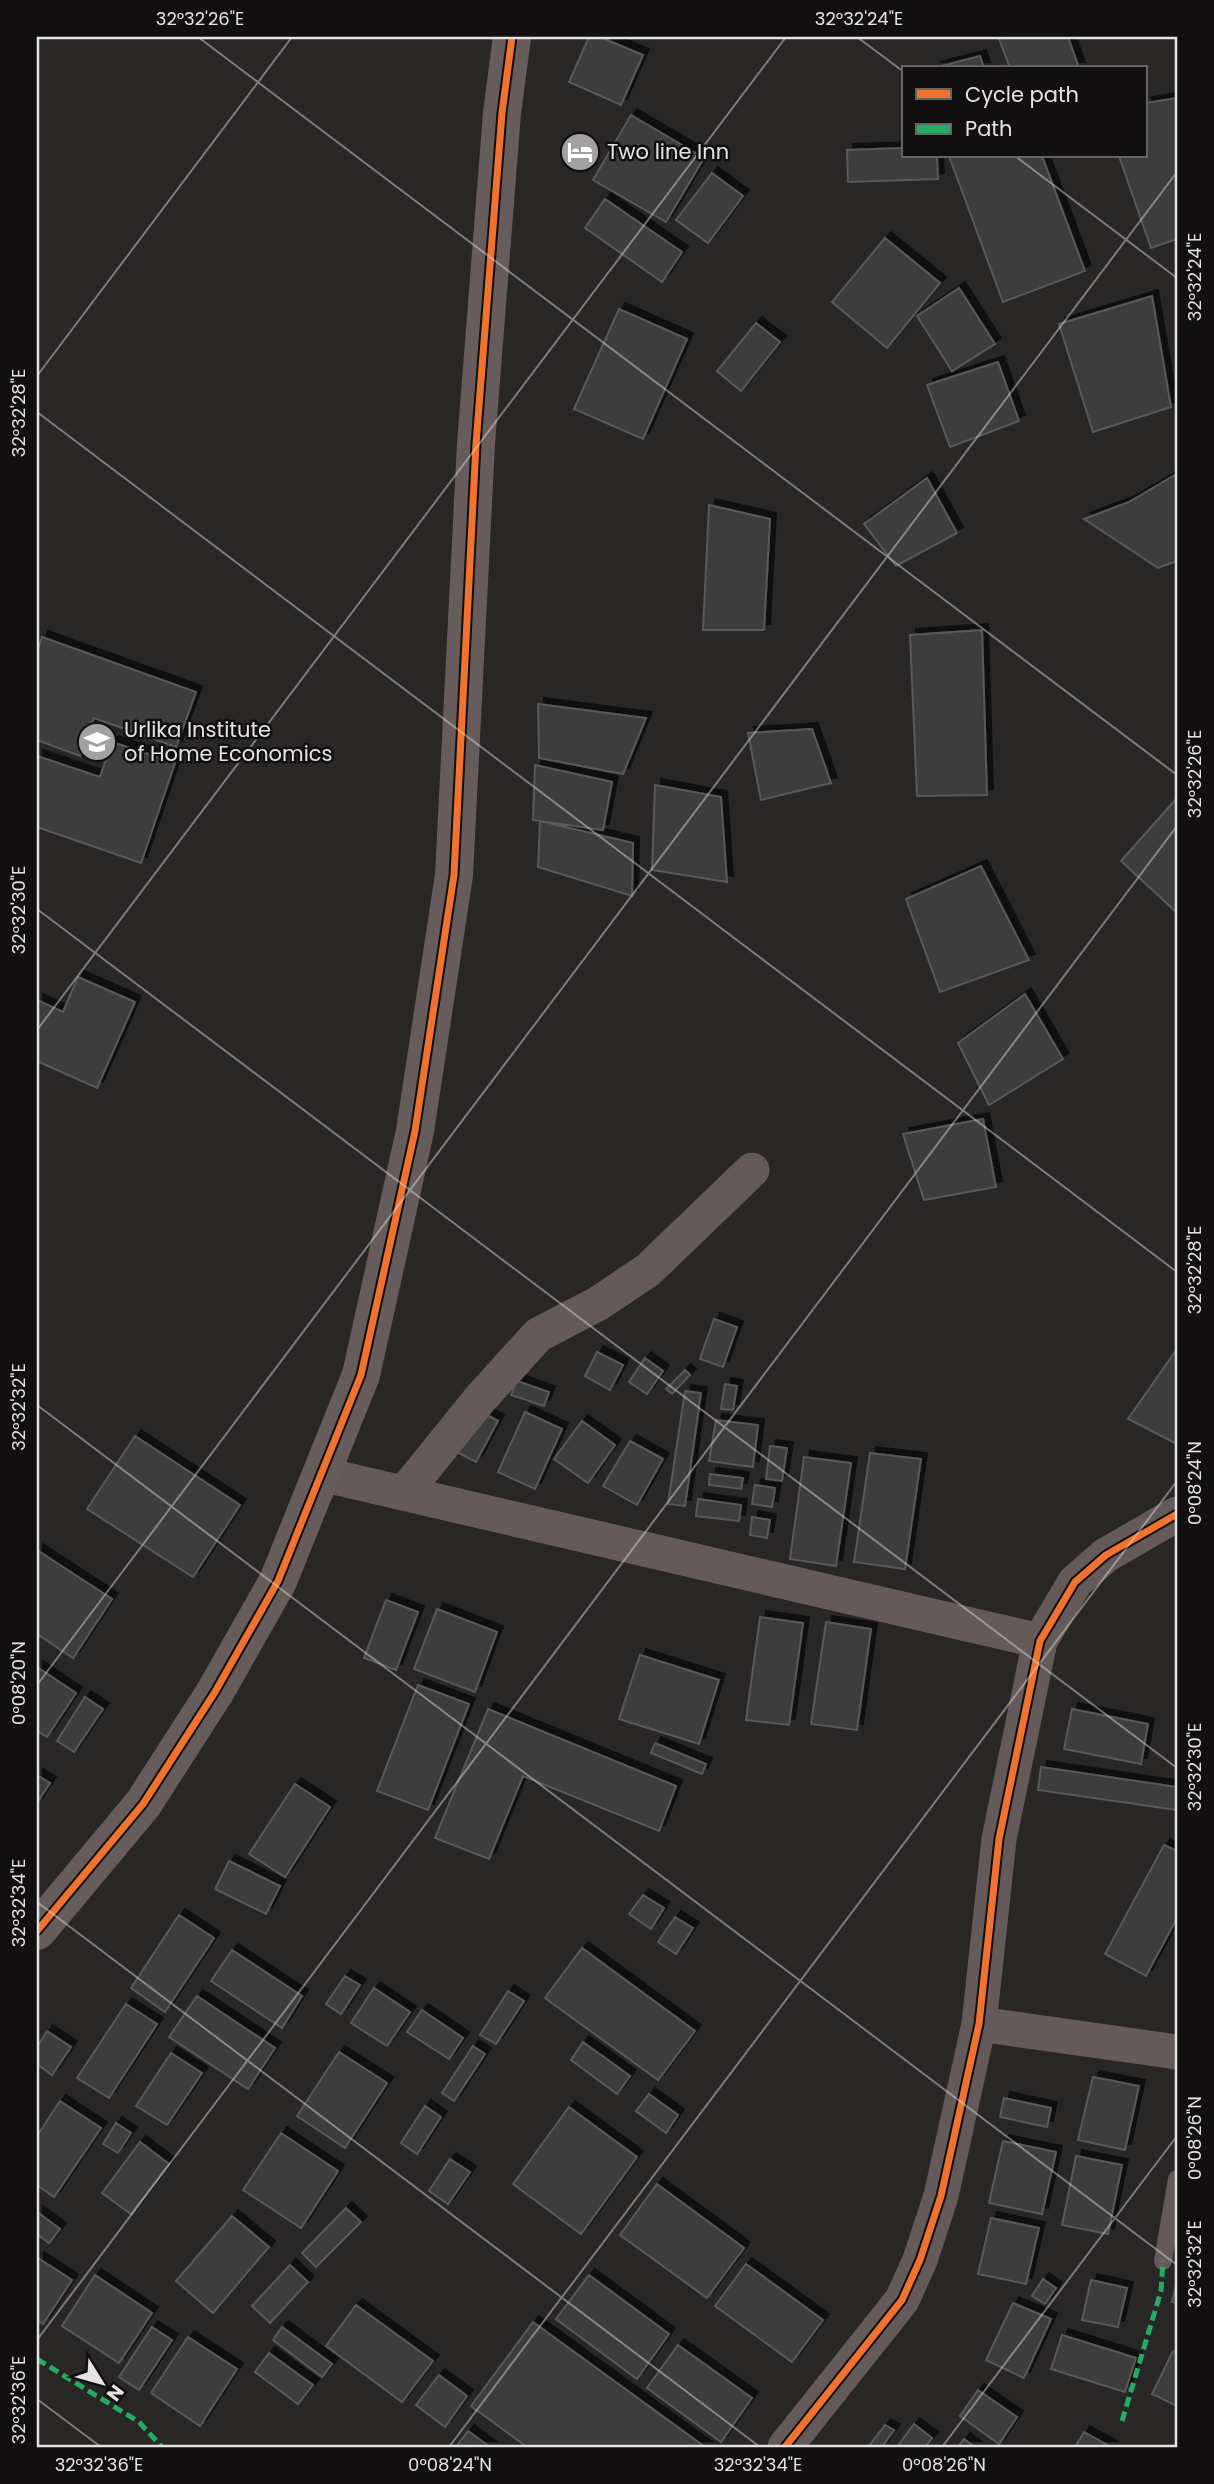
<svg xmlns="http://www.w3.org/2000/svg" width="1214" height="2484" font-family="Poppins,sans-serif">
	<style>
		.building { fill: #3e3c3c; stroke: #5a5858; stroke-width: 2; filter: url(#shadow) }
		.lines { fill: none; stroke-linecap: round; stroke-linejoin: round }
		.lane { stroke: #645a5a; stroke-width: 18 }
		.street { stroke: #645a5a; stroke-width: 35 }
		.secondary { stroke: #675c5c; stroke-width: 38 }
		.quiet { stroke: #26ab63; stroke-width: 5; stroke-dasharray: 10 5; stroke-linecap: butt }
		.cycleway-casing { stroke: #110f0f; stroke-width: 11 }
		.cycleway { stroke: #ef722f; stroke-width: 7 }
		.ticks { fill: none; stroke: #e5e2e2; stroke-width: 2; stroke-opacity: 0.45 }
		.labels { text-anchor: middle; stroke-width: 5; stroke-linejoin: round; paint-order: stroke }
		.poi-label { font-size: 21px; fill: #e5e2e2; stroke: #110f0f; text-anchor: start }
		.neatline { fill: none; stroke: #e5e2e2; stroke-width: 2.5 }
		.ticks-label { font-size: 18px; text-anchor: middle; fill: #e5e2e2 }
	</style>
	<defs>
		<filter id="shadow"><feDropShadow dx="6" dy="-6" stdDeviation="0" flood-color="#0009"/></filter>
	</defs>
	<rect width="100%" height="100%" fill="#292626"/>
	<path class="building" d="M 589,37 L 600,37 L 643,55 L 621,105 L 569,82 Z
		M 1006,37 L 1068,37 L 1079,68 L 1010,68 L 999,39 Z
		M 980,56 L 984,68 L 934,68 Z
		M 1177,98 L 1177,239 L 1151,248 L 1119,156 L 1146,156 L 1146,103 Z
		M 631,115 L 704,158 L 666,222 L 593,180 Z
		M 904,148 L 904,156 L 937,156 L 938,179 L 848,182 L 847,150 Z
		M 949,156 L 1042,156 L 1085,271 L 1003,302 Z
		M 712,173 L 743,196 L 708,243 L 676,220 Z
		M 605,199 L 682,252 L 662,282 L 585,228 Z
		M 885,238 L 940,283 L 887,348 L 832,302 Z
		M 959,288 L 995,344 L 952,371 L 917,316 Z
		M 1152,296 L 1171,407 L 1093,432 L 1059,324 Z
		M 619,309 L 687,339 L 643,439 L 574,409 Z
		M 756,323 L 780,342 L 741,391 L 717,371 Z
		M 998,362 L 1019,421 L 950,447 L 927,385 Z
		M 1175,475 L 1177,481 L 1177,561 L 1158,568 L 1084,519 L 1129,502 Z
		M 927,478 L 957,533 L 896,566 L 864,524 Z
		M 709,505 L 770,519 L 764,630 L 703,630 Z
		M 982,630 L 987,795 L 917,796 L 910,635 Z
		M 42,637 L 196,692 L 176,747 L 94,718 L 80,756 L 37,740 L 37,653 Z
		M 538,704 L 646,718 L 623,774 L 539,758 Z
		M 812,729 L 831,783 L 761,800 L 748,733 Z
		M 112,742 L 175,763 L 141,863 L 37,827 L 37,756 L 100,777 Z
		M 535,765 L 612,782 L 603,830 L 533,820 Z
		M 655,785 L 721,797 L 727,882 L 652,870 Z
		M 1177,798 L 1177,909 L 1175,911 L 1121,861 Z
		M 540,821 L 633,843 L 632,896 L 538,867 Z
		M 981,866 L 1029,960 L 940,992 L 906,899 Z
		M 78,977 L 135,1002 L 97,1088 L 37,1061 L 37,1000 L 63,1012 Z
		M 1025,994 L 1063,1059 L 989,1105 L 958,1043 Z
		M 983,1119 L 996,1187 L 924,1200 L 903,1134 Z
		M 714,1319 L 737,1327 L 723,1367 L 700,1359 Z
		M 1177,1349 L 1177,1444 L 1128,1419 Z
		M 597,1352 L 623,1365 L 610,1390 L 585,1376 Z
		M 645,1358 L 663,1371 L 647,1394 L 629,1382 Z
		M 685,1370 L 690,1375 L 672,1394 L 666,1389 Z
		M 517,1381 L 549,1392 L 544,1406 L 511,1395 Z
		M 725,1384 L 737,1386 L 733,1410 L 721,1409 Z
		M 685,1391 L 701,1393 L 685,1506 L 668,1504 Z
		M 478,1410 L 498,1421 L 476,1462 L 455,1451 Z
		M 525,1412 L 562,1429 L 535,1489 L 498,1472 Z
		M 716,1420 L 758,1425 L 753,1467 L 709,1461 Z
		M 582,1421 L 615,1445 L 588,1483 L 554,1459 Z
		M 135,1436 L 240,1505 L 193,1577 L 87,1509 Z
		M 630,1441 L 663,1459 L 637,1505 L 603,1486 Z
		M 770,1446 L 787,1448 L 782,1481 L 766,1479 Z
		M 870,1453 L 921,1459 L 905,1569 L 854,1562 Z
		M 804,1457 L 851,1463 L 836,1566 L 790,1559 Z
		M 710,1474 L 743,1478 L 741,1489 L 709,1485 Z
		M 755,1485 L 775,1488 L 772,1507 L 752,1504 Z
		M 698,1499 L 741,1505 L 739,1521 L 696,1516 Z
		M 752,1517 L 770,1520 L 767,1538 L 750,1535 Z
		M 37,1550 L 112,1599 L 73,1658 L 37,1634 Z
		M 386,1600 L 418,1612 L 396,1670 L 364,1658 Z
		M 437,1609 L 497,1632 L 475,1692 L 414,1669 Z
		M 760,1617 L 803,1623 L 789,1725 L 746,1720 Z
		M 826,1622 L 871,1629 L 857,1730 L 811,1724 Z
		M 640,1655 L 719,1680 L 699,1744 L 619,1719 Z
		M 37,1667 L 76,1693 L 47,1737 L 37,1731 Z
		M 418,1685 L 469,1704 L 428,1810 L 377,1791 Z
		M 85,1697 L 103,1709 L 74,1752 L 57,1741 Z
		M 488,1709 L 676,1786 L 659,1831 L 523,1776 L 489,1859 L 435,1838 Z
		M 1072,1709 L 1148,1724 L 1141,1764 L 1064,1749 Z
		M 655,1743 L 706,1764 L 702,1774 L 651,1753 Z
		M 1041,1767 L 1177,1787 L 1177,1810 L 1038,1790 Z
		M 37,1775 L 50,1783 L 37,1803 Z
		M 295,1784 L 330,1807 L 285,1877 L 249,1854 Z
		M 1164,1845 L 1177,1851 L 1177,1918 L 1146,1976 L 1105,1954 Z
		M 229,1861 L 280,1886 L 266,1914 L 215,1889 Z
		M 643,1895 L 664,1908 L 651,1929 L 629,1914 Z
		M 179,1915 L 214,1938 L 165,2012 L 131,1988 Z
		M 675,1917 L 693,1928 L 676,1954 L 658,1942 Z
		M 582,1948 L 695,2031 L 658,2080 L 545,1998 Z
		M 232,1950 L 302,1996 L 282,2028 L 211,1981 Z
		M 345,1976 L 360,1985 L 341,2014 L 326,2004 Z
		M 374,1988 L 410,2012 L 387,2046 L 351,2023 Z
		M 508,1991 L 524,2001 L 496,2044 L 480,2035 Z
		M 197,1996 L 275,2048 L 248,2089 L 169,2037 Z
		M 126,2004 L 157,2024 L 109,2098 L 77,2078 Z
		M 422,2010 L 463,2038 L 449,2059 L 407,2032 Z
		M 47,2031 L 71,2047 L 52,2075 L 37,2064 L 37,2047 Z
		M 583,2042 L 630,2076 L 617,2094 L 571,2060 Z
		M 473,2046 L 485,2054 L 454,2101 L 442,2093 Z
		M 339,2052 L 387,2083 L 345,2148 L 297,2116 Z
		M 171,2053 L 202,2073 L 167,2125 L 136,2106 Z
		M 1093,2077 L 1139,2086 L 1125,2150 L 1078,2140 Z
		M 649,2094 L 678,2115 L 666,2133 L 636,2111 Z
		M 1004,2098 L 1051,2108 L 1047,2127 L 1000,2117 Z
		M 60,2101 L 101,2128 L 54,2197 L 37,2185 L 37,2136 Z
		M 425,2106 L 441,2117 L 417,2154 L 401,2143 Z
		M 569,2107 L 637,2157 L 581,2234 L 513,2184 Z
		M 116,2123 L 131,2133 L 118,2153 L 103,2144 Z
		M 281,2133 L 338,2171 L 301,2228 L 243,2190 Z
		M 1003,2141 L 1056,2152 L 1042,2214 L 989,2203 Z
		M 140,2142 L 169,2164 L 131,2214 L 102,2193 Z
		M 1076,2156 L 1122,2165 L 1108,2234 L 1062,2225 Z
		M 450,2159 L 470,2172 L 448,2204 L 429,2191 Z
		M 657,2184 L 744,2248 L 707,2298 L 620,2235 Z
		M 346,2208 L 361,2222 L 316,2267 L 302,2253 Z
		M 37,2212 L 60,2229 L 49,2243 L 37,2234 Z
		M 232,2216 L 269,2247 L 213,2313 L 176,2281 Z
		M 991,2218 L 1039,2228 L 1026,2284 L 978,2274 Z
		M 38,2258 L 72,2280 L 43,2324 L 37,2320 Z
		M 746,2264 L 823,2320 L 792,2362 L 715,2306 Z
		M 290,2265 L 308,2282 L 270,2323 L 252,2306 Z
		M 95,2275 L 152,2313 L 119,2363 L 62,2326 Z
		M 589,2275 L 669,2334 L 637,2379 L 556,2319 Z
		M 1043,2279 L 1056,2288 L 1045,2304 L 1032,2296 Z
		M 1091,2280 L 1127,2288 L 1118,2327 L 1082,2320 Z
		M 1177,2281 L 1177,2303 L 1172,2302 Z
		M 1013,2303 L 1051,2319 L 1024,2378 L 986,2360 Z
		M 356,2305 L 433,2361 L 402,2402 L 326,2346 Z
		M 533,2322 L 705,2447 L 527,2447 L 471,2406 Z
		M 152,2327 L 172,2340 L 139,2390 L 119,2377 Z
		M 282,2327 L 332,2364 L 322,2377 L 273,2340 Z
		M 1062,2335 L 1136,2358 L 1125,2392 L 1051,2369 Z
		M 188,2337 L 237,2369 L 200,2426 L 151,2393 Z
		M 678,2345 L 752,2398 L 721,2442 L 647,2388 Z
		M 1173,2351 L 1177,2353 L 1177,2406 L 1152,2394 Z
		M 269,2353 L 313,2385 L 298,2404 L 255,2372 Z
		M 439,2375 L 467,2396 L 445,2427 L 416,2405 Z
		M 978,2390 L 1017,2417 L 999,2444 L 960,2416 Z
		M 914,2424 L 932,2438 L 925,2447 L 897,2447 Z
		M 885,2425 L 894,2430 L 882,2447 L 868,2447 Z
		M 468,2431 L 490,2447 L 456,2447 Z
		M 1084,2432 L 1111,2447 L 1075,2447 Z
		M 964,2439 L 975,2447 L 958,2447 Z"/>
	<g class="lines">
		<path class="lane" d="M 1163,2261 L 1177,2179"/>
		<path class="street" d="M 321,1474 L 1040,1641
			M 404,1493 L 480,1399 L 538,1335 L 599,1303 L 648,1270 L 752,1170
			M 979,2024 L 1177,2052
			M 785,2447 L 902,2300 L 920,2260 L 941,2196 L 979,2024 L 999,1839 L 1040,1641 L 1075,1582 L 1106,1555 L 1177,1514"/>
		<path class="secondary" d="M 37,1931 L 143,1804 L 215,1692 L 278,1581 L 361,1375 L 415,1131 L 454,875 L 476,444 L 502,113 L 512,37"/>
		<path class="quiet" d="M 37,2359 L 139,2422 L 162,2447
			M 1122,2421 L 1161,2291 L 1163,2261"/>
		<g class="cycleway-casing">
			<path id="cycleway" d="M 37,1931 L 143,1804 L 215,1692 L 278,1581 L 361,1375 L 415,1131 L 454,875 L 476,444 L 502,113 L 512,37
				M 785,2447 L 902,2300 L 920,2260 L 941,2196 L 979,2024 L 999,1839 L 1040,1641 L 1075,1582 L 1106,1555 L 1177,1514"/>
		</g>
		<use href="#cycleway" class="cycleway"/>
	</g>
	<path class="ticks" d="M 198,37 L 1177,775M 857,37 L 904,72M 1015,156 L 1177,278M 37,376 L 292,37M 37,412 L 1177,1272M 37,909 L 1177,1768M 37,1030 L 786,37M 37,1405 L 1177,2265M 37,1685 L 1177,172M 37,1902 L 760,2447M 37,2340 L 1177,826M 37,2399 L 101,2447M 449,2447 L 1177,1481M 942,2447 L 1177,2136"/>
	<defs>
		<g id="hotel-disc" transform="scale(2.0125)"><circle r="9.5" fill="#a3a0a0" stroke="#110f0f"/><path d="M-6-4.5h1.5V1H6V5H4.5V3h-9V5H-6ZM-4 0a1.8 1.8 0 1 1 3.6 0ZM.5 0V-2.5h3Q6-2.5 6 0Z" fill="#fff"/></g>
		<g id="school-disc" transform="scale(2.0125)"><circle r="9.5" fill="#a3a0a0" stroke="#110f0f"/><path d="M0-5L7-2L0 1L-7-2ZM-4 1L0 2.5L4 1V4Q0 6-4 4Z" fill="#fff"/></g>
	</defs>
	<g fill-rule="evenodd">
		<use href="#hotel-disc" x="580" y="152"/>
		<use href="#school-disc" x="97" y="742"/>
	</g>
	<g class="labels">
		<g class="poi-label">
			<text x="607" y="159">Two line Inn</text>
			<text x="124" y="737">Urlika Institute<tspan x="124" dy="24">of Home Economics</tspan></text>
		</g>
	</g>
	<rect width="1214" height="2484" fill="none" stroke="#110f0f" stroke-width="77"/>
	<rect x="902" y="66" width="245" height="91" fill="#110f0f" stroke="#666363" stroke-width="2"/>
	<rect x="916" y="89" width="35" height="10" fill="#ef722f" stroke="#666363" stroke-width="2"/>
	<text x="965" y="102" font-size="21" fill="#e5e2e2">Cycle path</text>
	<rect x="916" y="124" width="35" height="10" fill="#26ab63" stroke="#666363" stroke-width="2"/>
	<text x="965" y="136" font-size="21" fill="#e5e2e2">Path</text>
	<g transform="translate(102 2383) rotate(127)" stroke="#110f0f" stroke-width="5" paint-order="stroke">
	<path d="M0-5L12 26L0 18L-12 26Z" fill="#e5e2e2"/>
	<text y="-10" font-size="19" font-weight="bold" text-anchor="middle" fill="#e5e2e2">N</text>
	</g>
	<rect x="38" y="38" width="1138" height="2408" class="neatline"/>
	<g class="ticks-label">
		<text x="200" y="25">32°32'26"E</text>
		<text x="859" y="25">32°32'24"E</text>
		<text transform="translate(1195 277) rotate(-90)" y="6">32°32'24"E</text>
		<text transform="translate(19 413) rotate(-90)" y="6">32°32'28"E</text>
		<text transform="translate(1195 774) rotate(-90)" y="6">32°32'26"E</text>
		<text transform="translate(19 910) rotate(-90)" y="6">32°32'30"E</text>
		<text transform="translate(1195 1270) rotate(-90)" y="6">32°32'28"E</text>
		<text transform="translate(19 1407) rotate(-90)" y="6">32°32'32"E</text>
		<text transform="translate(1195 1483) rotate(-90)" y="6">0°08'24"N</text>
		<text transform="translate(19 1683) rotate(-90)" y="6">0°08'20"N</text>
		<text transform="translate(1195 1767) rotate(-90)" y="6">32°32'30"E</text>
		<text transform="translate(19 1903) rotate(-90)" y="6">32°32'34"E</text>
		<text transform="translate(1195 2138) rotate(-90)" y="6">0°08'26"N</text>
		<text transform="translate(1195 2264) rotate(-90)" y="6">32°32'32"E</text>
		<text transform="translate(19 2400) rotate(-90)" y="6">32°32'36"E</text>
		<text x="99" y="2471">32°32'36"E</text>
		<text x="450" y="2471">0°08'24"N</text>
		<text x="758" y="2471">32°32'34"E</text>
		<text x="944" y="2471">0°08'26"N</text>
	</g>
</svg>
